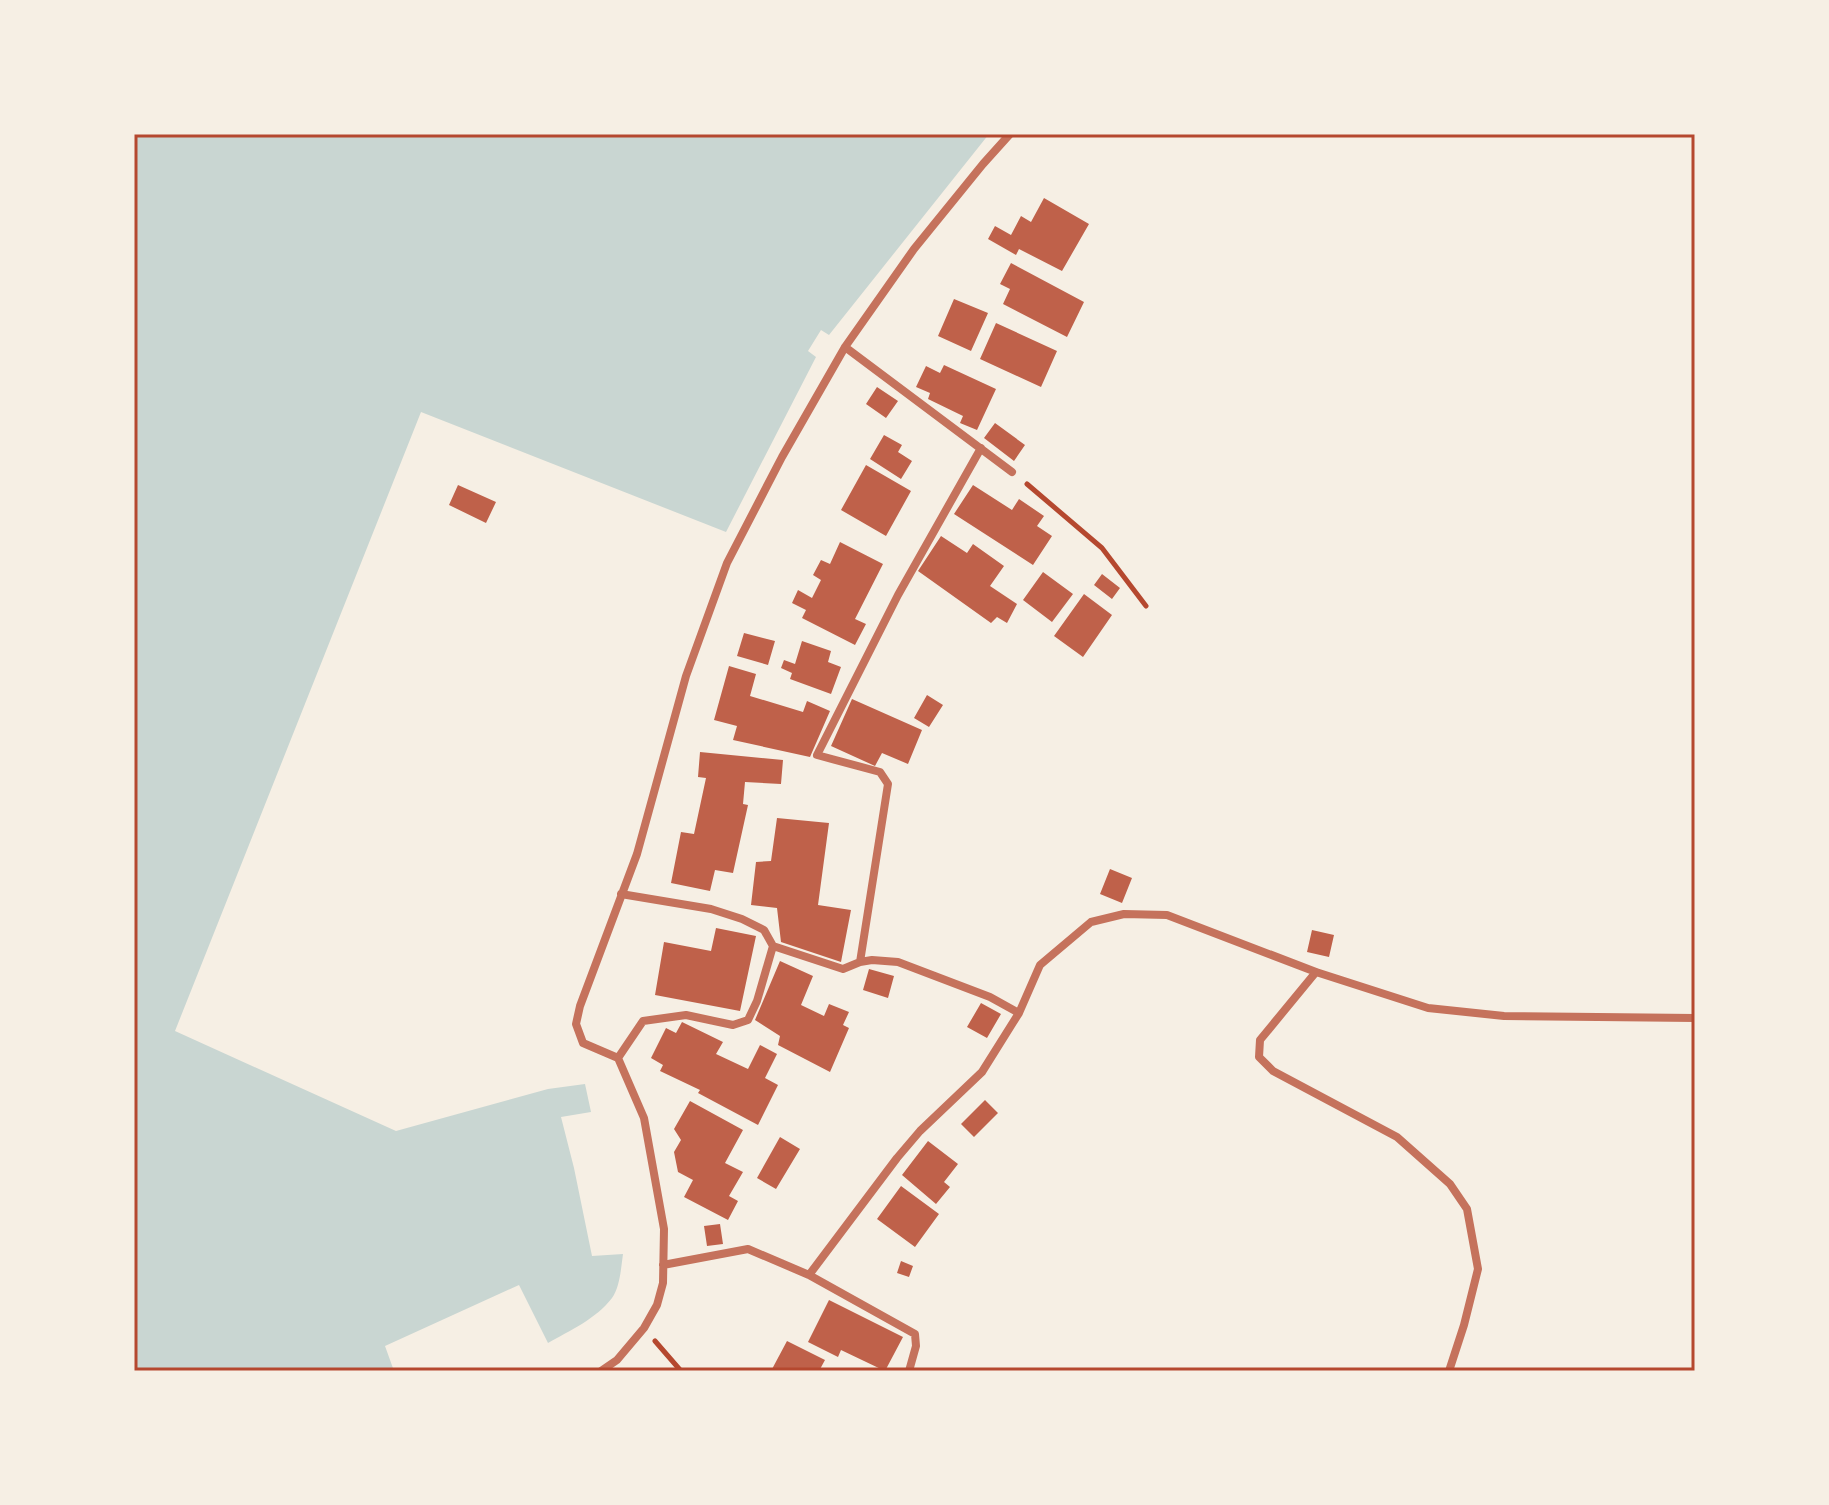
<svg xmlns="http://www.w3.org/2000/svg" width="1829" height="1505" font-family="Signika,sans-serif">
	<style>
		.water { fill: #c9d6d2 }
		.building { fill: #bf614a }
		.lines { fill: none; stroke-linecap: round; stroke-linejoin: round }
		.path { stroke: #b5482f; stroke-width: 5 }
		.minor { stroke: #c5725c; stroke-width: 8 }
		.neatline { fill: none; stroke: #b5482f; stroke-width: 3 }
	</style>
	<rect width="100%" height="100%" fill="#f6efe4"/>
	<path class="water" d="M 134,134 L 989,134 L 829,335 L 821,330 L 808,351 L 816,357 L 726,532 L 421,412 L 175,1031 L 396,1131 L 548,1089 L 585,1084 L 591,1112 L 561,1117 L 574,1168 L 592,1256 L 623,1254 C 621,1268 620,1287 612,1298 C 596,1319 569,1331 548,1343 L 519,1285 L 385,1346 L 394,1371 L 134,1371 Z"/>
	<path class="building" d="M 1044,198 L 1089,224 L 1062,271 L 1019,249 L 1016,255 L 988,239 L 995,226 L 1011,235 L 1021,216 L 1031,222 Z
		M 1011,263 L 1084,302 L 1067,337 L 1003,304 L 1010,289 L 1000,284 Z
		M 954,299 L 988,313 L 971,351 L 938,336 Z
		M 996,323 L 1057,351 L 1041,387 L 980,359 Z
		M 944,365 L 996,389 L 977,430 L 960,423 L 963,416 L 928,399 L 930,393 L 916,387 L 926,366 L 940,373 Z
		M 877,387 L 898,401 L 886,418 L 866,404 Z
		M 995,423 L 1025,445 L 1014,461 L 984,438 Z
		M 884,435 L 902,445 L 898,452 L 912,461 L 901,479 L 870,459 Z
		M 866,465 L 911,491 L 886,536 L 841,510 Z
		M 458,485 L 496,502 L 486,523 L 449,505 Z
		M 973,485 L 1012,510 L 1019,499 L 1044,516 L 1037,526 L 1052,536 L 1033,565 L 954,514 Z
		M 941,536 L 967,553 L 973,544 L 1004,566 L 990,586 L 1017,604 L 1007,623 L 997,617 L 991,623 L 918,571 Z
		M 840,542 L 883,564 L 855,619 L 866,624 L 855,645 L 802,618 L 806,610 L 792,603 L 798,590 L 812,598 L 821,580 L 813,575 L 821,560 L 830,564 Z
		M 1043,572 L 1073,594 L 1052,622 L 1023,600 Z
		M 1102,574 L 1120,588 L 1112,599 L 1094,585 Z
		M 1084,594 L 1112,615 L 1083,657 L 1054,636 Z
		M 744,633 L 775,641 L 768,665 L 737,656 Z
		M 802,641 L 831,651 L 828,662 L 841,667 L 831,694 L 790,679 L 792,673 L 781,668 L 784,660 L 795,664 Z
		M 729,666 L 756,674 L 750,696 L 803,712 L 807,701 L 830,711 L 810,757 L 733,740 L 737,726 L 714,720 Z
		M 927,695 L 943,705 L 929,727 L 914,718 Z
		M 852,699 L 922,730 L 908,764 L 882,753 L 875,766 L 831,746 Z
		M 700,752 L 783,760 L 781,784 L 745,782 L 743,804 L 748,805 L 733,873 L 715,870 L 710,891 L 671,883 L 681,832 L 694,834 L 706,778 L 698,777 Z
		M 777,818 L 829,823 L 818,905 L 851,910 L 841,962 L 781,942 L 777,908 L 751,905 L 756,862 L 771,861 Z
		M 1110,869 L 1132,878 L 1122,903 L 1100,894 Z
		M 716,928 L 756,936 L 740,1011 L 655,995 L 664,942 L 711,951 Z
		M 1312,930 L 1334,935 L 1329,957 L 1307,952 Z
		M 780,961 L 813,976 L 801,1005 L 824,1016 L 829,1004 L 849,1012 L 843,1025 L 849,1028 L 830,1072 L 778,1045 L 780,1036 L 755,1020 Z
		M 869,969 L 894,976 L 888,998 L 863,990 Z
		M 981,1003 L 1001,1014 L 987,1038 L 967,1027 Z
		M 682,1022 L 723,1042 L 716,1054 L 748,1069 L 760,1045 L 777,1054 L 765,1078 L 778,1085 L 758,1125 L 698,1093 L 700,1090 L 660,1071 L 663,1065 L 651,1058 L 666,1028 L 676,1033 Z
		M 985,1100 L 998,1113 L 974,1137 L 961,1124 Z
		M 690,1101 L 743,1130 L 725,1163 L 743,1172 L 729,1196 L 738,1201 L 728,1220 L 684,1197 L 693,1180 L 678,1172 L 674,1152 L 681,1140 L 674,1129 Z
		M 780,1137 L 800,1149 L 776,1189 L 757,1178 Z
		M 928,1141 L 958,1164 L 944,1182 L 950,1187 L 936,1204 L 902,1175 Z
		M 901,1186 L 939,1214 L 915,1247 L 877,1219 Z
		M 720,1224 L 723,1244 L 707,1246 L 704,1226 Z
		M 901,1261 L 913,1266 L 909,1277 L 897,1273 Z
		M 829,1300 L 903,1337 L 885,1371 L 841,1350 L 838,1357 L 808,1342 Z
		M 787,1341 L 825,1360 L 819,1371 L 771,1371 Z"/>
	<g class="lines">
		<path class="path" d="M 1027,484 L 1102,548 L 1146,606
			M 655,1341 L 681,1371"/>
		<path class="minor" d="M 845,347 L 1012,472
			M 773,946 L 843,969 L 860,962 L 872,960 L 898,962 L 990,997 L 1019,1013
			M 860,962 L 888,784 L 880,772 L 817,755 L 898,595 L 981,448
			M 1316,972 L 1260,1040 L 1259,1057 L 1273,1071 L 1397,1137 L 1450,1184 L 1467,1209 L 1478,1269 L 1464,1325 L 1449,1371
			M 618,1058 L 643,1021 L 686,1015 L 733,1025 L 748,1020 L 757,1001 L 773,946 L 764,930 L 742,919 L 711,909 L 621,894
			M 663,1265 L 748,1249 L 809,1275
			M 601,1371 L 617,1360 L 644,1328 L 657,1305 L 663,1283 L 664,1229 L 644,1118 L 618,1058 L 583,1043 L 576,1024 L 580,1006 L 637,854 L 686,676 L 727,563 L 782,457 L 845,347 L 914,249 L 983,164 L 1010,134
			M 909,1371 L 916,1346 L 915,1334 L 809,1275 L 897,1158 L 920,1131 L 982,1072 L 1019,1013 L 1040,965 L 1091,922 L 1124,914 L 1167,915 L 1316,972 L 1428,1008 L 1504,1016 L 1695,1018"/>
	</g>
	<rect width="1829" height="1505" fill="none" stroke="#f6efe4" stroke-width="272"/>
	<rect x="136" y="136" width="1557" height="1233" class="neatline"/>
</svg>
